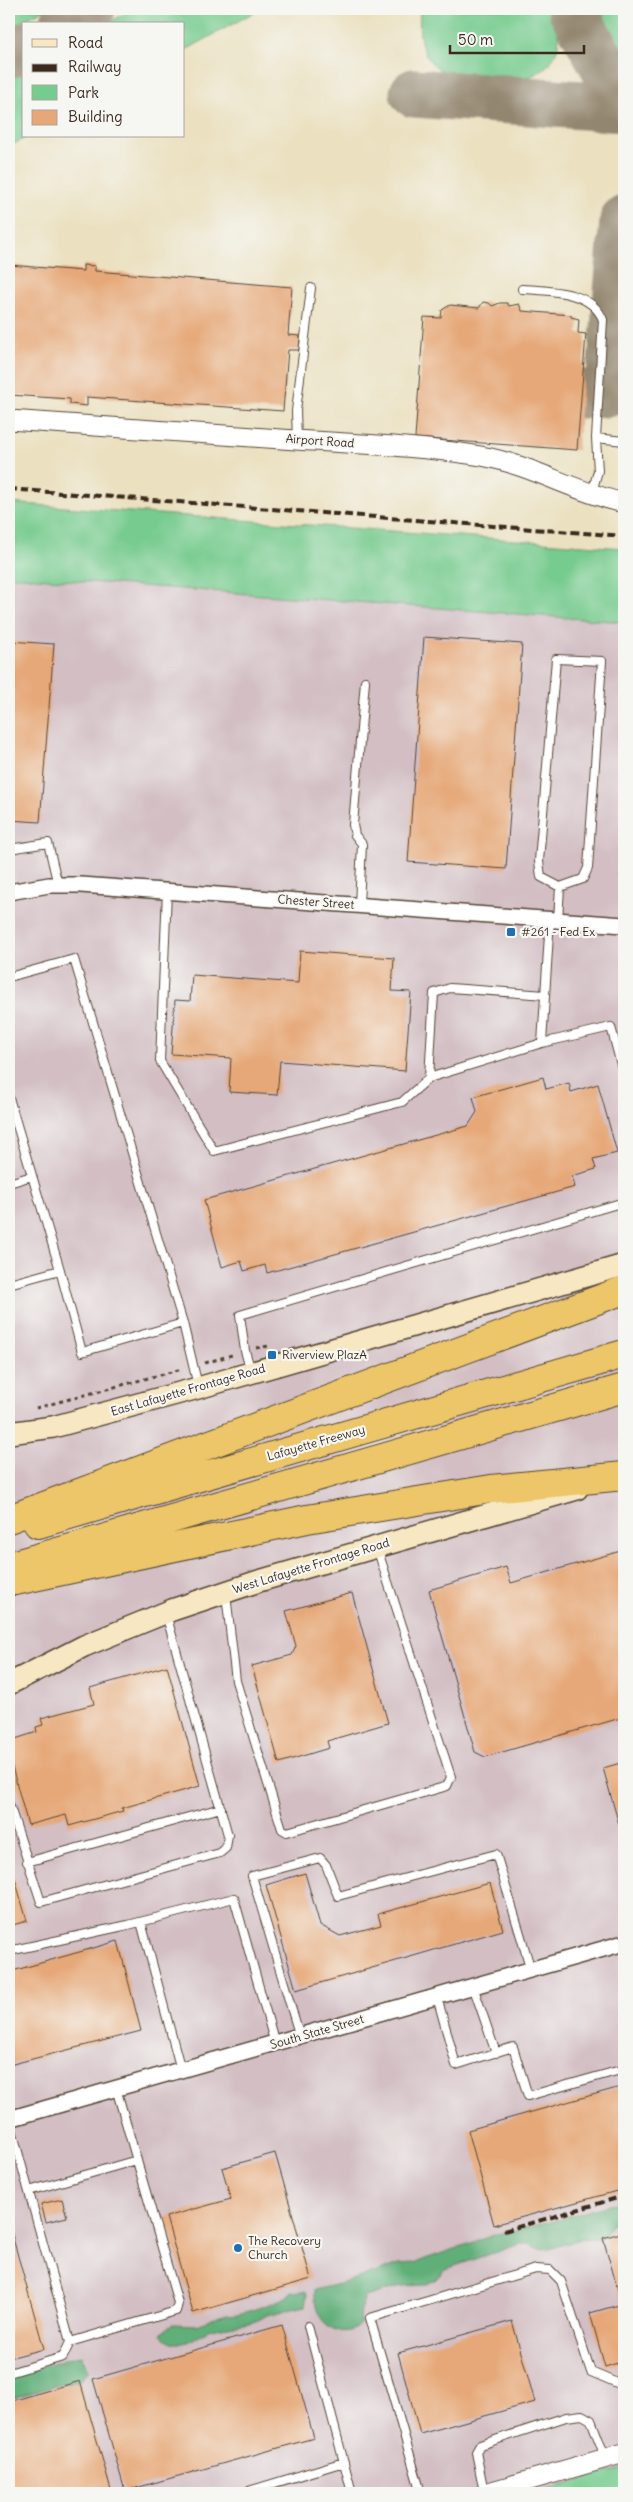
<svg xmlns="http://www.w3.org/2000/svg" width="633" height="2502" font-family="Delius,sans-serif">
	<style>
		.industrial { fill: #d2bec3 }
		.green { fill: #76cb8e; stroke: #587a56 }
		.forest { fill: #60af79; stroke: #4e6c4c }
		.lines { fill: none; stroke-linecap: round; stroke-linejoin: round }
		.taxiway { stroke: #938670; stroke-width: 49 }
		.building { fill: #e6a878 }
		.service-casing { stroke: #554536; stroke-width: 10 }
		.minor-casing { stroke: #554536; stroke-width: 18 }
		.tertiary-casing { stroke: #554536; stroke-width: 21 }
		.secondary-casing { stroke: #554536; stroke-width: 24 }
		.motorway-casing { stroke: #554536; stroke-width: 30 }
		.path { stroke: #554536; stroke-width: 3; stroke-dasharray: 4 4; stroke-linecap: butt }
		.service { stroke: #fff; stroke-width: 8 }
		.minor { stroke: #fff; stroke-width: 15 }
		.tertiary { stroke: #fff; stroke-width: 19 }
		.secondary { stroke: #f7e8c3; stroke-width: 21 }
		.motorway { stroke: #ecc669; stroke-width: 28 }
		.rail { stroke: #3b2a1e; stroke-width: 4; stroke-dasharray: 8 4; stroke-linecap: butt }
		.poi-dot { fill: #1f6fb2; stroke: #f6f6f2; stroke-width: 2 }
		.labels { text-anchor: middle; stroke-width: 4.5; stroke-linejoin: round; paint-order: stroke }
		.street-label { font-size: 12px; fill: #3b2a1e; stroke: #f6f6f2 }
		.poi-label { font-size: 12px; fill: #3b2a1e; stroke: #f6f6f2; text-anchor: start }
	</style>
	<rect width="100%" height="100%" fill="#f6f6f2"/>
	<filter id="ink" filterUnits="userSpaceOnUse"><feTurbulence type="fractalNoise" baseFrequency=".02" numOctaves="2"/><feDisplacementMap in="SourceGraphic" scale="10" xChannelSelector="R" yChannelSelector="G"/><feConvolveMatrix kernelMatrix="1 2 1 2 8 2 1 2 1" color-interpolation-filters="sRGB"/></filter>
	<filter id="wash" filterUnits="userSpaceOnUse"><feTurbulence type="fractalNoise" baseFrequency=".0096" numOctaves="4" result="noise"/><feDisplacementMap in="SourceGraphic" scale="20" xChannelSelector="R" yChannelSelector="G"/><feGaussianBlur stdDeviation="1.12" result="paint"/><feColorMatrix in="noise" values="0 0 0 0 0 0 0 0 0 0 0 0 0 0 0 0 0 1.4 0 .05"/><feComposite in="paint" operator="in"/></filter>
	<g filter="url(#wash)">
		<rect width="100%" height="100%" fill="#ebe1c1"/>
		<path class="industrial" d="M 9,526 L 624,563 L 624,2493 L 9,2493 Z"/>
		<path class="green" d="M 9,9 L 45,9 L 9,29 Z
			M 133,9 L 260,9 L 184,51 L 184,24 L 106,24 Z
			M 420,9 L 547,9 C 551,16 557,24 558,33 C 562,56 543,76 521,78 C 509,80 495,77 483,76 C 466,75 445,77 432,63 C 418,48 419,28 420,9 Z
			M 596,9 L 624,9 L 624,60 Z
			M 24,70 L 24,136 L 28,136 L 9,147 L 9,78 Z
			M 9,503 L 624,548 L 624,622 L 9,576 Z
			M 624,2468 L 624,2493 L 537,2493 Z"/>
		<path class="forest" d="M 624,2201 L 624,2214 L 614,2219 L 606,2234 L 598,2240 L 584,2238 L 549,2249 L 537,2248 L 529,2244 L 520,2244 L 446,2269 L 436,2280 L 426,2285 L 401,2286 L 365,2297 L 361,2307 L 360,2324 C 345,2341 320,2327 316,2306 C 315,2301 315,2295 315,2290 L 355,2280 L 399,2264 L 414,2263 L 497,2234 L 510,2232 Z
			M 303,2291 L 307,2293 L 305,2306 L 267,2315 C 251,2327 229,2324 211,2329 C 201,2332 194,2341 183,2343 C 174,2344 168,2341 162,2335 L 167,2327 L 173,2324 L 196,2325 L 226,2314 C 236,2318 275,2302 286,2297 L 291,2292 Z
			M 81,2355 L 89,2370 L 81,2379 L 9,2399 L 9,2377 Z"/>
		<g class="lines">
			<path class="taxiway" d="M 572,9 L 624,101
				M 64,24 L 91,9
				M 9,54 L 24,46
				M 414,93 L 624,108
				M 581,394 L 607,393 L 610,387 L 624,220"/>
		</g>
		<g id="blocks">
			<path class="building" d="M 9,265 L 83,271 L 83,265 L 95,266 L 95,271 L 292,287 L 288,335 L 300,336 L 299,350 L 288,350 L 283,411 L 87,397 L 87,406 L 70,404 L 70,399 L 9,395 Z
				M 483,302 L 489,303 L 492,306 L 500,303 L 507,303 L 509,306 L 519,304 L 522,311 L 571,315 L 571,317 L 579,319 L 578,333 L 586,334 L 577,450 L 415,438 L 424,317 L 441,318 L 442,310 L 450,305 L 479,308 Z
				M 424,637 L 522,644 L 506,869 L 408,862 Z
				M 9,641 L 54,644 L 40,822 L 9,820 Z
				M 623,842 L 624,842 L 624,878 L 620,877 Z
				M 300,951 L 394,958 L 392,991 L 411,992 L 405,1071 L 280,1061 L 277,1095 L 229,1092 L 231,1058 L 171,1054 L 175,1000 L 190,1001 L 192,975 L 298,983 Z
				M 543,1077 L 546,1089 L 569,1083 L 571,1092 L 598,1084 L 617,1153 L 593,1159 L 596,1169 L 572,1176 L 575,1187 L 267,1273 L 265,1265 L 244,1271 L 241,1261 L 222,1267 L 204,1200 L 468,1126 L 477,1112 L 473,1097 Z
				M 624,1550 L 624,1717 L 485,1757 L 475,1752 L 429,1590 L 506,1567 L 511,1583 Z
				M 352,1593 L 388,1723 L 327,1741 L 329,1748 L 279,1763 L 252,1666 L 292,1655 L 296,1646 L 286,1611 Z
				M 167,1666 L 200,1786 L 122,1808 L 123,1811 L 69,1826 L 66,1815 L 28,1825 L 9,1756 L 9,1741 L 37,1732 L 36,1727 L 43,1725 L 41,1718 L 94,1704 L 90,1688 Z
				M 624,1762 L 624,1842 L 603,1768 Z
				M 9,1858 L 27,1921 L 9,1926 Z
				M 305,1873 L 320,1925 L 340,1936 L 381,1925 L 378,1914 L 490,1883 L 503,1930 L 296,1990 L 266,1885 Z
				M 118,1941 L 141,2031 L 9,2065 L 9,1972 Z
				M 624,2086 L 624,2189 L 494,2225 L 468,2130 Z
				M 275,2153 L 311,2279 L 193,2313 L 166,2217 L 231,2199 L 222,2168 Z
				M 62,2199 L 67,2217 L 46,2222 L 41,2204 Z
				M 9,2224 L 44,2349 L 9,2358 Z
				M 624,2232 L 624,2361 L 605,2367 L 590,2313 L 622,2304 L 603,2238 Z
				M 512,2321 L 535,2402 L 420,2434 L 398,2353 Z
				M 282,2325 L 314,2438 L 125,2491 L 93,2379 Z
				M 80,2381 L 112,2493 L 9,2493 L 9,2402 Z"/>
		</g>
	</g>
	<g filter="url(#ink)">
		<use href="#blocks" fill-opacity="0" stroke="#554536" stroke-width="1"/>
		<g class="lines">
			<g class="service-casing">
				<path id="service" d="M 522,289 C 547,291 592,290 603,320 L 596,438 L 598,471 L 592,492
					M 596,438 L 624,441
					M 297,440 L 296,411 L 311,288
					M 9,849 L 48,843 L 58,885
					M 167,891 L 160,1061 L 214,1151 L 402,1102 L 429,1078 L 542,1043
					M 359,905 L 362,844 L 355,835 L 353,825 L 365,681
					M 550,919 L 542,1043 L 611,1027 L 624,1076
					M 558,920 L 560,887 L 583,879 L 588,868 L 602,661 L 556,659 L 539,861 L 541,877 L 560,887
					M 9,977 L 74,959 L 183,1323 L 82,1352 L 60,1270 L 9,1284
					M 429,1078 L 434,993 L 450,988 L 545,995
					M 9,1098 L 60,1270
					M 9,1183 L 32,1176
					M 183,1323 L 198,1386
					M 251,1371 L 245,1351 L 240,1315 L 624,1202
					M 226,1594 L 236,1681 L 282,1829 L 287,1832 L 444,1787 L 447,1786 L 451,1777 L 377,1548
					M 9,1804 L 41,1902 L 220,1853 L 226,1848 L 228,1835 L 166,1614
					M 27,1862 L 221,1808
					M 141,1922 L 181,2070
					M 9,1951 L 128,1925 L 234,1898 L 275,2044
					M 473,1986 L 496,2053
					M 437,1997 L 456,2065 L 513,2047 L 528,2096 L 624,2069
					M 300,2037 L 252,1876 L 320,1858 L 326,1865 L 338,1896 L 496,1854 L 531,1970
					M 9,2119 L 70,2342 L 176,2311 L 178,2303 L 116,2088
					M 29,2191 L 137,2160
					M 308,2326 L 352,2493
					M 9,2373 L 63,2357 L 70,2342
					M 484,2492 L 476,2452 L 480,2445 L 566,2417 L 582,2415 L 591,2420 L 606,2459
					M 242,2493 L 344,2462
					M 421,2493 L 370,2318 L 536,2269 L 550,2270 L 561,2281 L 591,2372 L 624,2386"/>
			</g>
			<g class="minor-casing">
				<path id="minor" d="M 9,892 L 49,885 L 81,885 L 624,925
					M 9,2119 L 624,1943"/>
			</g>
			<g class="tertiary-casing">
				<path id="tertiary" d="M 9,420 C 104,426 200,433 296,440 C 357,444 420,446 481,456 C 532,465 574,492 624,503
					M 485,2493 L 624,2453"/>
			</g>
			<g class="secondary-casing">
				<path id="secondary" d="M 9,1433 L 53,1427 L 198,1388 L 624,1265
					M 9,1684 L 84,1646 L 172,1610 L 259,1581 L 577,1489"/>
			</g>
			<g class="motorway-casing">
				<path id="motorway" d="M 9,1519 L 624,1290
					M 38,1524 L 624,1354
					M 9,1566 L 624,1388
					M 15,1581 L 307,1519 L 491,1489 L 624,1476"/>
			</g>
			<path class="path" d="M 256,1348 L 269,1346
				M 205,1363 L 235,1354
				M 36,1408 L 182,1369"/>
			<use href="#service" class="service"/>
			<use href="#minor" class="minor"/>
			<use href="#tertiary" class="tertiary"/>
			<use href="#secondary" class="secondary"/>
			<use href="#motorway" class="motorway"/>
			<path class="rail" d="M 9,489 L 624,536
				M 504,2231 L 624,2196"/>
		</g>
	</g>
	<g class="poi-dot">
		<rect x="506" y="927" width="10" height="10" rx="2.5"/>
		<rect x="267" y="1350" width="10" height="10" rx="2.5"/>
		<circle cx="238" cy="2248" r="5"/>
	</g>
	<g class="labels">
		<g class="street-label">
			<text transform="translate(320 441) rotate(4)" y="4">Airport Road</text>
			<text transform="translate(316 902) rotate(4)" y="4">Chester Street</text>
			<text transform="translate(188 1390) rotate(-16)" y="4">East Lafayette Frontage Road</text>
			<text transform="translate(316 1443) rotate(-16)" y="4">Lafayette Freeway</text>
			<text transform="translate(311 1566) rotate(-17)" y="4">West Lafayette Frontage Road</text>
			<text transform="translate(317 2032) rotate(-16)" y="4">South State Street</text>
		</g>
		<g class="poi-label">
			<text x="521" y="936">#261 - Fed Ex</text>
			<text x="282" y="1359">Riverview PlazA</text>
			<text x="248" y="2245">The Recovery<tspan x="248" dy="14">Church</tspan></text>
		</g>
	</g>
	<rect width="633" height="2502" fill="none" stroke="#f6f6f2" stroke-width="30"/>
	<rect x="22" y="22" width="162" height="115" fill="#f6f6f2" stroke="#aba49d"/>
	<rect x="32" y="39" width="25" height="8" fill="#f7e8c3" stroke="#aba49d"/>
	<text x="68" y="48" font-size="15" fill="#3b2a1e">Road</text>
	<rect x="32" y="64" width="25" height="8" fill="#3b2a1e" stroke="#aba49d"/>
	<text x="68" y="72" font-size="15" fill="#3b2a1e">Railway</text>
	<rect x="32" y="85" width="25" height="15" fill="#76cb8e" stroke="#aba49d"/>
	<text x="68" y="98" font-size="15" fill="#3b2a1e">Park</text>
	<rect x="32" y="110" width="25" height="15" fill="#e6a878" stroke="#aba49d"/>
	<text x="68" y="122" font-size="15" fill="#3b2a1e">Building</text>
	<path d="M450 45v8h134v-8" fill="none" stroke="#3b2a1e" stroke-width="2.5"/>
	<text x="458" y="45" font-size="15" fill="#3b2a1e" stroke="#f6f6f2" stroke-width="4" paint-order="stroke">50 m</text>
</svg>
